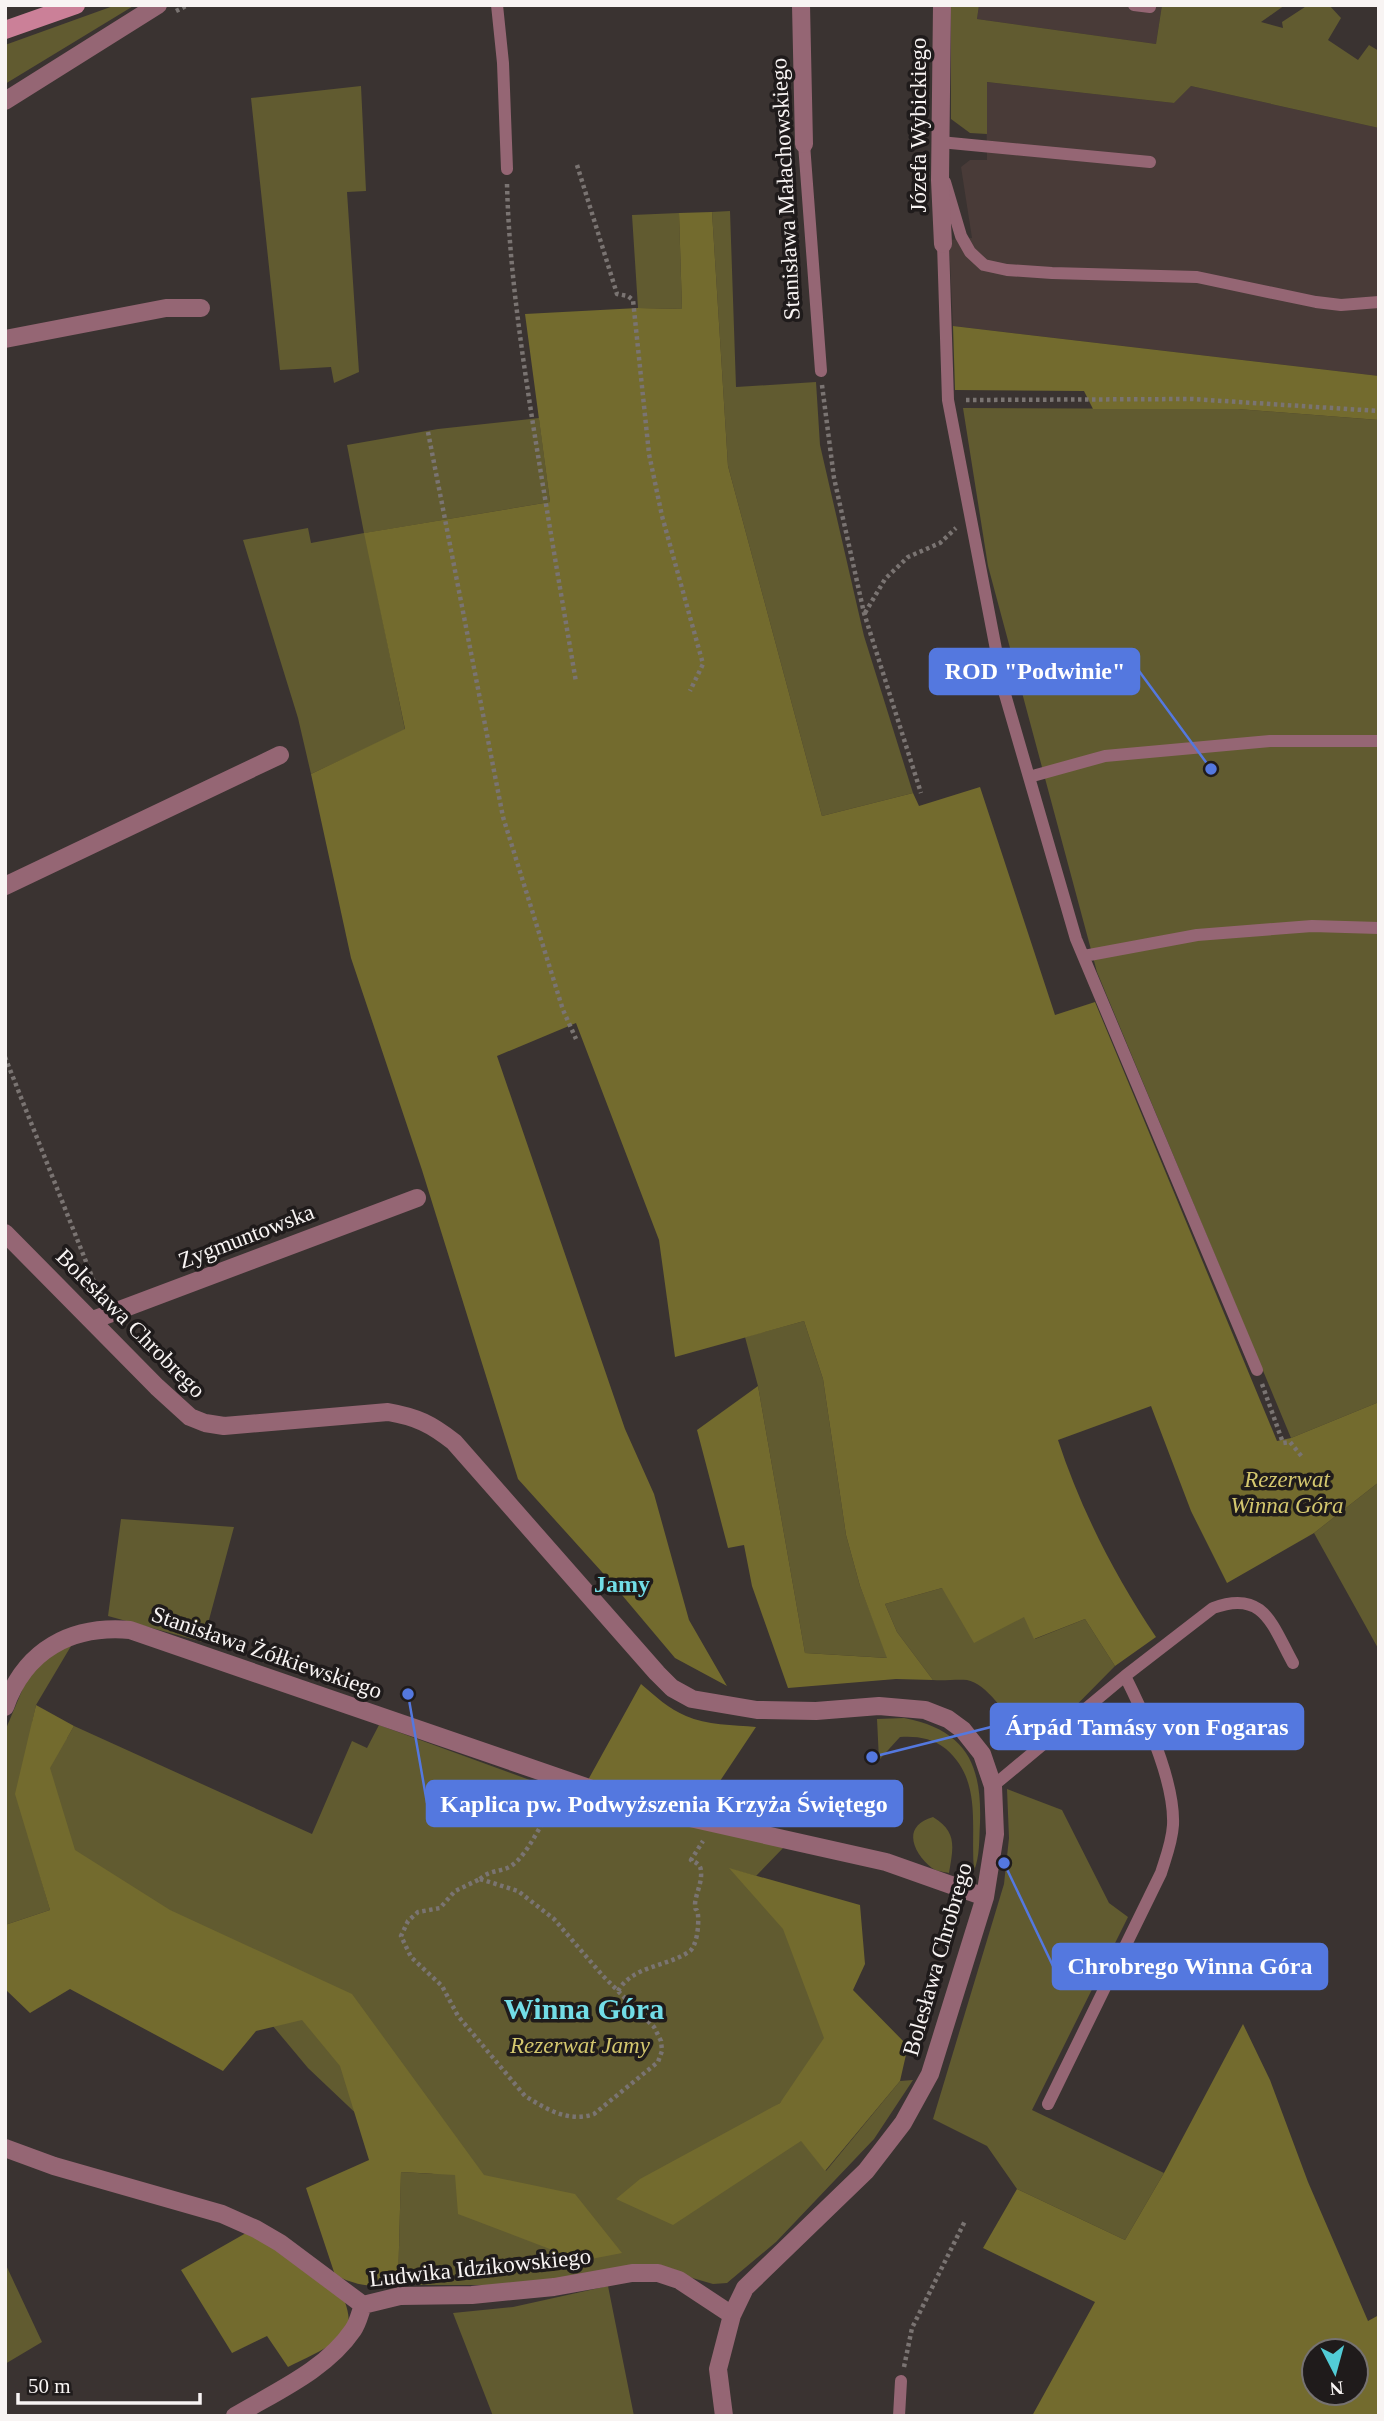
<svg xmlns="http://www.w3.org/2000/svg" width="1384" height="2421" font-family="'Times New Roman',serif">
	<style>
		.built { fill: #493b38 }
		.green { fill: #615b30 }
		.forest { fill: #736b2e; fill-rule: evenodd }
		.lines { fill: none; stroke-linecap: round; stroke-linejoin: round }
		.path { stroke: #7a7472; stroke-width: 4.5; stroke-dasharray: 3.5 3.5; stroke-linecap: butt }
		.lane { stroke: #956674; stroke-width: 12 }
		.street { stroke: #956674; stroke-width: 18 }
		.secondary { stroke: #cb8098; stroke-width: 18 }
		.labels { text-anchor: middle; stroke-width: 7; stroke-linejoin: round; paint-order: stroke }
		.street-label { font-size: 23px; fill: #f8f4f3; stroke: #1f1b1b }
		.park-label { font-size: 23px; font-style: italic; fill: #d4c76e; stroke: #1f1b1b }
		.neighbourhood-label { font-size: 24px; font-weight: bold; fill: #72dde7; stroke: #1f1b1b }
		.district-label { font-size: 30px; font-weight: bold; fill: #72dde7; stroke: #1f1b1b }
		.leader { fill: none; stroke: #5478df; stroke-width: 2.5 }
		.callout-dot { fill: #5478df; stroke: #1f1b1b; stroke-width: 2.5 }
		.callout { fill: #5478df; stroke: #5478df; stroke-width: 2.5 }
		.callout-label { font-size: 24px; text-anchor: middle; font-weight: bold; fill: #fff }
	</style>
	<rect width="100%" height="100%" fill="#3a3331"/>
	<path class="built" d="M 979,5 L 1162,5 L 1156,44 L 977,19 Z
		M 986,82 L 1174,103 L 1191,86 L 1379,128 L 1379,376 L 953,326 L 949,240 L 972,238 L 961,167 L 970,160 L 987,160 Z"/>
	<path class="green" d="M 116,5 L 135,5 L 5,84 L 5,45 Z
		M 951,5 L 979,5 L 977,19 L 1156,44 L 1162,5 L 1285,5 L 1261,22 L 1283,28 L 1282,22 L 1308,5 L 1329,5 L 1341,18 L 1328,40 L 1358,60 L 1369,45 L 1379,51 L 1379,128 L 1191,86 L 1174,103 L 987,82 L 987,134 L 970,133 L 951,119 Z
		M 361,86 L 366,191 L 347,192 L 359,372 L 334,383 L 331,367 L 280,370 L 251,98 Z
		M 730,211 L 736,387 L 816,382 L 820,445 L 864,636 L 913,793 L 822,816 L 728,466 L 712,212 Z
		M 679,213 L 682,309 L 638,308 L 632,215 Z
		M 963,408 L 1238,409 L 1379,420 L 1379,1402 L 1291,1438 L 1097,972 L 988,566 Z
		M 539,418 L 550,502 L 365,533 L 405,730 L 311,774 L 298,718 L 243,540 L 308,528 L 311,543 L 364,533 L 347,445 L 438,429 Z
		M 804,1321 L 823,1379 L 846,1535 L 860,1586 L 888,1658 L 805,1653 L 758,1386 L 745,1337 Z
		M 1379,1482 L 1379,1650 L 1314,1533 Z
		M 121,1519 L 234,1527 L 203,1642 L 108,1616 Z
		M 942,1588 L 1025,1617 L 1035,1639 L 1085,1619 L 1115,1666 L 1045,1737 L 1022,1743 C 1015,1725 989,1684 967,1680 C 957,1679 944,1681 933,1680 L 897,1632 L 885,1604 Z
		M 74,1641 L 36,1705 L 32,1723 L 67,1738 L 74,1726 L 312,1834 L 352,1741 L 367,1748 L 379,1725 L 560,1791 L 643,1817 L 786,1845 L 756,1876 L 730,1869 L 766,1889 L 837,2048 L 780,2103 L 774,2107 L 826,2171 L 900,2081 L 913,2080 L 874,2139 L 776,2242 L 727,2283 L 713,2284 L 689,2277 L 673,2269 L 647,2265 L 536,2282 L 493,2285 L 398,2285 L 401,2172 L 434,2174 L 404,2159 L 308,2068 L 257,2007 L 35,1858 L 50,1910 L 5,1925 L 5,1731 L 26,1681 L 40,1661 Z
		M 904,1718 C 966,1730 982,1764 980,1823 C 979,1840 980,1856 974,1871 C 970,1827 983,1781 946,1749 C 932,1738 917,1736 900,1737 L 879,1760 L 877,1719 Z
		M 1007,1789 L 1062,1810 L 1109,1903 L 1128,1917 L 1032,2110 L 1164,2173 L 1125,2240 L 1017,2189 L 987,2146 L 933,2119 L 1004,1884 L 1009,1838 Z
		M 933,1817 C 958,1832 953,1848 949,1873 C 944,1872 936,1871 932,1868 C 913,1853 901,1826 933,1817 Z
		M 5,2263 L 42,2342 L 5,2364 Z
		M 608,2286 L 634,2416 L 493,2416 L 453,2313 L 513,2307 Z"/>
	<path class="forest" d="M 712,212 L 728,466 L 822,816 L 913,793 L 919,806 L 980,787 L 1055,1015 L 1095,1002 L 1277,1441 L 1291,1438 L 1379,1402 L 1379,1482 L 1314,1533 L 1227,1583 L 1191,1511 L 1151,1406 L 1058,1440 C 1081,1510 1115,1576 1156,1637 L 1115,1666 L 1085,1619 L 1034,1639 L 1024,1617 L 974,1643 L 942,1588 L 885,1604 L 897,1632 L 933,1680 L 896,1679 L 788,1688 L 752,1586 L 744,1545 L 728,1548 L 697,1430 L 758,1386 L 805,1653 L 887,1658 L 860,1586 L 846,1535 L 823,1379 L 804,1321 L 675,1357 L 659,1240 L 576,1023 L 497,1056 L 625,1429 L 654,1494 L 689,1620 L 727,1686 L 675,1658 L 611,1582 L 518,1479 L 422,1170 L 351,958 L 311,774 L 405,729 L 364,533 L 550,502 L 525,314 L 638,308 L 682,309 L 679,213 Z
		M 953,326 L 1379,376 L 1379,420 L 1238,409 L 1093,409 L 1084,391 L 955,390 Z
		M 641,1684 C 655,1696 669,1709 686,1716 C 706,1725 734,1725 756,1727 L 698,1814 L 664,1808 L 588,1780 Z
		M 36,1705 L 74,1726 L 50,1768 L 75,1850 L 170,1910 L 352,1994 L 484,2175 L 575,2194 L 622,2253 L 581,2261 L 458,2214 L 455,2175 L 401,2172 L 398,2285 C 374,2288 357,2286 335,2275 L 306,2188 L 369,2160 L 340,2066 L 302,2020 L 256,2031 L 223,2071 L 70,1989 L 30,2013 L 5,1989 L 5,1925 L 50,1910 L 15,1794 Z
		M 729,1868 L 860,1905 L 865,1964 L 853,1990 L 908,2046 L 900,2081 L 825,2171 L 801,2141 L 673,2225 L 616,2199 L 640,2179 L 780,2103 L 824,2038 L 783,1929 Z
		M 1243,2024 L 1270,2080 L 1308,2182 L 1368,2321 L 1379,2315 L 1379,2416 L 1032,2416 L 1095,2302 L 983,2248 L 1017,2189 L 1125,2240 L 1164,2173 ZM 1356,2351 L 1356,2393 L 1314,2393 L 1314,2351 Z
		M 246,2233 L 262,2240 L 345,2302 C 348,2311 351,2322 346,2330 C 338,2345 303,2359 288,2367 L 267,2336 L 232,2353 L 181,2270 Z"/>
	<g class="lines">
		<path class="path" d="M 176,11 L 188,5
			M 577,165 L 617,294 L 628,296 L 633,300 L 649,454 L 662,516 L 703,664 L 690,691
			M 507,184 C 509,263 520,340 532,418 C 546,506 561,594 576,682
			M 822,385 L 834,478 L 864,613 L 921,793
			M 966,400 L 1192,399 L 1379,411
			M 428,432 L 503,817 L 563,1010 L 576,1039
			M 865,613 L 885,579 L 908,557 L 940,543 L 956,528
			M 5,1057 L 100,1297
			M 1262,1384 L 1283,1443 L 1290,1442 L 1303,1458
			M 480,1879 L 518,1891 L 554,1919 L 603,1976 L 654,2027 L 661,2041 L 662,2051 L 658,2062 L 594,2114 C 569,2123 546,2109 525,2096 L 458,2016 L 442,1986 L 411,1957 L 401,1936 L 408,1921 L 418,1912 L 440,1908 L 455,1891 Z
			M 480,1879 C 489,1870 501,1872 511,1866 C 528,1855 541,1822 554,1805 L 556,1796
			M 618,1991 C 633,1965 668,1967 690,1951 C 697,1945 699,1925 698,1915 C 697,1905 695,1914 695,1904 C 696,1893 702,1883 701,1872 C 701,1865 697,1863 691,1860 L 703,1841
			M 904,2367 L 912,2328 L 965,2221"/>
		<path class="lane" d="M 497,5 L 503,63 L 507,169
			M 1134,5 L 1150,7 L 1150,5
			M 940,142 L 1150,162
			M 804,144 L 821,371
			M 945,182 L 961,236 L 970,252 L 984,265 L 1007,270 L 1052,273 L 1197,277 L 1316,302 L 1341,305 L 1379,302
			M 943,244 L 948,400 L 1004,691 L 1076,939 L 1257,1370
			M 1029,777 L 1105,756 L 1270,741 L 1379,741
			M 1084,956 L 1197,935 L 1312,926 L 1379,928
			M 993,1786 L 1125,1676 L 1213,1608 C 1264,1589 1272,1625 1293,1663
			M 1048,2104 L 1161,1873 C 1166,1857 1172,1842 1173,1825 C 1175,1782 1144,1714 1125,1676
			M 899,2416 L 901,2381"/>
		<path class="street" d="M 801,5 L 804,144
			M 942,5 L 940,180 L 943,244
			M 5,101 L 158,5
			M 5,339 L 166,308 L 201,308
			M 5,886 L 280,755
			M 5,1233 L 157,1387 L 190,1417 L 205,1423 L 224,1426 L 388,1412 C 417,1417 431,1424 454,1442 L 657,1673 L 672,1688 L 692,1699 L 757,1710 L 816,1711 L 879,1706 L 925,1710 L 948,1719 L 963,1730 L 982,1754 L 993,1786 L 995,1834 L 985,1897 L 930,2074 L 903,2123 L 866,2171 L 745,2288 L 732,2315 L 718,2369 L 724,2416
			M 93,1320 L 417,1198
			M 5,1707 C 25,1650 71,1625 130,1630 L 650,1809 L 886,1862 L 985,1897
			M 5,2148 L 54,2166 L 222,2214 L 256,2229 L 280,2243 L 363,2305 L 400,2296 L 472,2295 L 554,2287 L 632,2273 L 658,2273 L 679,2280 L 732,2315
			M 235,2416 C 275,2392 326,2370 353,2330 C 358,2323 360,2313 363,2305"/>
		<path class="secondary" d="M 5,30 L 76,5"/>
	</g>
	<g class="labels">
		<g class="street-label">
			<text transform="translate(918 125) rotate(-90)" y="8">Józefa Wybickiego</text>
			<text transform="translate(785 189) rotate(-93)" y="8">Stanisława Małachowskiego</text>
			<text transform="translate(246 1236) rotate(-21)" y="8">Zygmuntowska</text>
			<text transform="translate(131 1323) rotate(45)" y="8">Bolesława Chrobrego</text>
			<text transform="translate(267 1652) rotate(19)" y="8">Stanisława Żółkiewskiego</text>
			<text transform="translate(937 1959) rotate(-74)" y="8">Bolesława Chrobrego</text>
			<text transform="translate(480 2267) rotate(-6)" y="8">Ludwika Idzikowskiego</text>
		</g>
		<g class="park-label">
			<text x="1287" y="1487">Rezerwat<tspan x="1287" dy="26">Winna Góra</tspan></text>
			<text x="580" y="2053">Rezerwat Jamy</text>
		</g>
		<g class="neighbourhood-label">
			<text x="622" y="1592">Jamy</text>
		</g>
		<g class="district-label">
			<text x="584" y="2019">Winna Góra</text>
		</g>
	</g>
	<path class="leader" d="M1211 769L1139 671M872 1757L991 1727M408 1694L427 1803M1004 1863L1053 1966"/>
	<g class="callout-dot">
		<circle cx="1211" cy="769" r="7"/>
		<circle cx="872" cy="1757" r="7"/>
		<circle cx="408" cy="1694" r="7"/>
		<circle cx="1004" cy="1863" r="7"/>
	</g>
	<g class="callout">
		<rect x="930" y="649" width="209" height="45" rx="7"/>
		<rect x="991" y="1704" width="312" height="45" rx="7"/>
		<rect x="427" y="1781" width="475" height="45" rx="7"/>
		<rect x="1053" y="1944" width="274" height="45" rx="7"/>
	</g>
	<g class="callout-label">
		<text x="1035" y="679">ROD "Podwinie"</text>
		<text x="1147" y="1735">Árpád Tamásy von Fogaras</text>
		<text x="664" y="1812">Kaplica pw. Podwyższenia Krzyża Świętego</text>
		<text x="1190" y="1974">Chrobrego Winna Góra</text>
	</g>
	<rect width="1384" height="2421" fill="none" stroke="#f8f4f3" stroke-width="14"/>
	<g transform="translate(1335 2372) rotate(174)"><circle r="33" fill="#1f1b1b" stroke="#767271" stroke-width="2"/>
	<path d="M0-5L12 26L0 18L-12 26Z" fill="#52ccd6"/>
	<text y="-10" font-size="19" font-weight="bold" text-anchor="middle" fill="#f8f4f3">N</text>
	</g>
	<path d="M18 2393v10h182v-10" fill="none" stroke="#f8f4f3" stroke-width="3.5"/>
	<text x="28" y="2393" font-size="21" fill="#f8f4f3" stroke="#1f1b1b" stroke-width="5" paint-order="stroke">50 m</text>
</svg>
